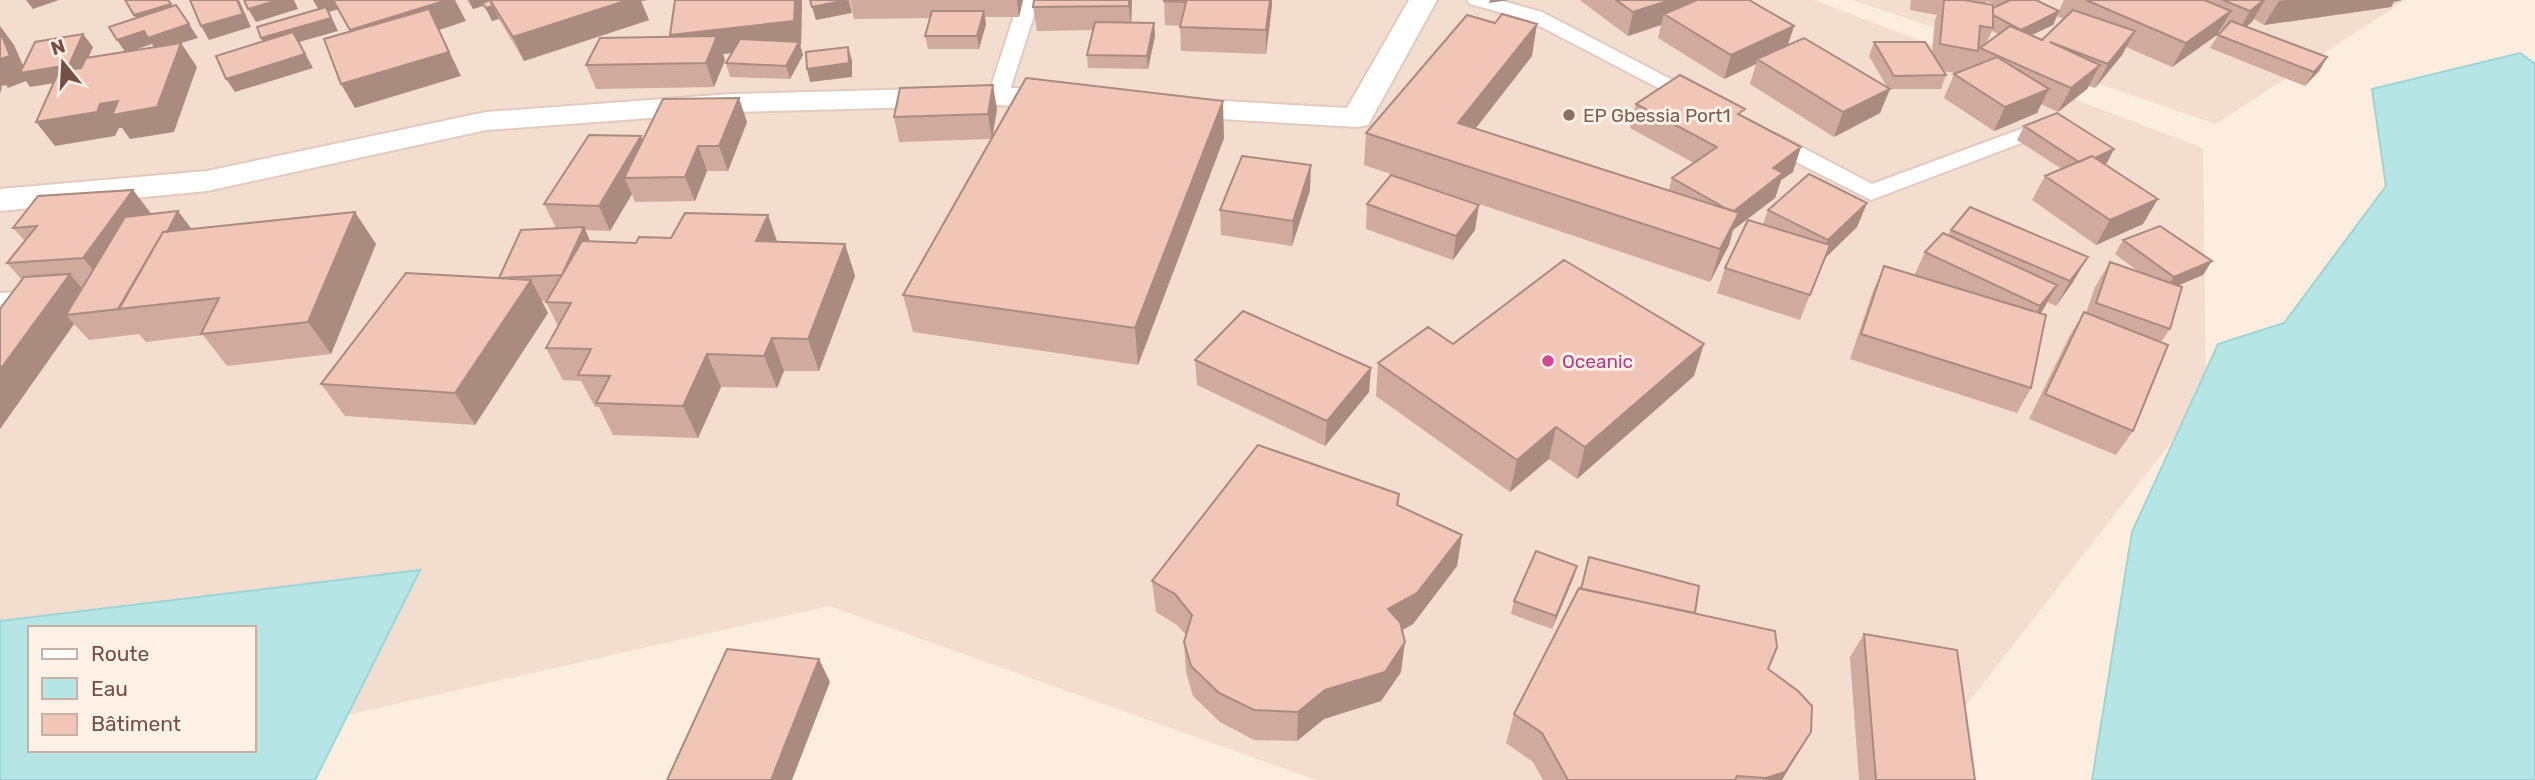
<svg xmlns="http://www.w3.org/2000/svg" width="2535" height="780" viewBox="0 0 2535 780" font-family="Rubik,sans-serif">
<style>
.residential{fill:#f3ddce}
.water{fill:#b5e5e5;stroke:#9bd6d6;stroke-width:2;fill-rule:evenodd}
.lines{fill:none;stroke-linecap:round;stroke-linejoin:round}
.service-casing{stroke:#e2cabf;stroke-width:4}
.minor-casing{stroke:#e2cabf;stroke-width:4}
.service{fill:#fff;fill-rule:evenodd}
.minor{fill:#fff;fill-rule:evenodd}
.wall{fill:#cfaa9d;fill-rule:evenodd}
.shaded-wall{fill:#a98b80}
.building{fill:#f1c6b7;stroke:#a98b80;stroke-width:2}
.education-dot{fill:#8d6e63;stroke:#fff1e5;stroke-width:2.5}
.hotel-dot{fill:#d1479c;stroke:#fff1e5;stroke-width:2.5}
.labels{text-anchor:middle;stroke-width:6;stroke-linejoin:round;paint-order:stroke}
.education-label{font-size:19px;fill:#785e54;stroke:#fff1e5;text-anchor:start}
.hotel-label{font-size:19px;fill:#b23c85;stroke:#fff1e5;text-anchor:start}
</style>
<rect width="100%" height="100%" fill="#fceddf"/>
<path class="residential" d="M0 0H1814L2203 148 2206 397 1908 780H1316L829 606 254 736V628H30V750L0 780Z
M1853 0H2405L2216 124Z"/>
<path class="water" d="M2520 53 2535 64V780H2092L2132 532 2218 344 2284 323 2386 186 2372 89Z
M420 570 315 780H0V621ZM30 628H254V750H30Z"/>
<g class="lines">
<g class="service-casing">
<path id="service" d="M1019 0H1039L1008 96 1005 100H991L988 96Z
M1467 0H1499L1542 12 1705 97 1709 101 1705 105H1691L1528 20 1470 4Z
M2040 122 2048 123 2051 128 2048 133 1871 200 1761 144 1758 139 1761 134H1777L1872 184Z
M26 292 35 294 38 300 9 342 0 345V318L6 309H0V293Z"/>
</g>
<g class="minor-casing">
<path id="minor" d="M1409 0H1437L1368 125 1357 127 1170 116 1159 114 1154 107 1159 100 1170 98 1347 108Z
M998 87 1068 91 1079 93 1083 100 1079 107 1068 109 998 105 731 112 486 130 207 191 0 211V189L207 171 486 112 731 94Z"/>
</g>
<use href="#service" class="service"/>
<use href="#minor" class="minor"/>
</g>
<path class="wall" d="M467 0H648L641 1 649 20 524 61 499 19 492 21 484 6 473 9Z
M675 0H802L801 45H800L803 55 790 79 730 77 726 63 732 53 723 54 725 60 714 87 596 89 586 65 670 37Z
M850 0H1023L1019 17H985L986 24 979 49H928L925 36 930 18 854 19Z
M1034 0H1132L1131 22 1154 23 1155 36 1148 69 1088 68 1087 55 1093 30 1037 31 1033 7Z
M1164 0H1272L1266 54 1181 51 1180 26 1165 25Z
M1581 0H1749L1794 26 1788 45 1887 87 1869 56 1874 42 1932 52 1935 20 1937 15 1910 10 1911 0H2036L2059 11 2064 0H2402L2394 2 2391 7 2264 25 2254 19 2246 27 2327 57 2319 71 2305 86 2210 48 2218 35 2223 30 2221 29 2217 35 2172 67 2126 47 2122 55 2095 88 2089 86 2087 89 2058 112 2041 104 2037 113 1994 131 1944 98 1954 74 1955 73 1944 71 1946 75 1941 89H1890L1880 113 1834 137 1750 84 1756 64 1724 79 1658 38 1661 25 1628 36 1581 1ZM1987 1 1996 6 1993 8 1986 4ZM2057 16 2064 19 2042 40 2031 35 2053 25ZM1992 31 1998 34 1986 43Z
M1532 56 1475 129 1669 190 1672 178 1694 163 1630 128 1636 104 1742 116 1793 172 1781 180 1775 198 1733 230 1729 245 1710 282 1364 165 1366 133Z
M997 109 993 135 1224 138 1138 365 913 332 903 295 991 139 899 142 894 117Z
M747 122 728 171H707L695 201 635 202 632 194 610 231 585 230 590 242 636 243 671 238 768 215 777 242 845 244 855 276 819 371H784L777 388 721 387 698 438 613 435 599 407H595L581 381 563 380 546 348 558 326 546 302 547 301H542L548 313 475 425 345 416 321 384 499 278 556 228 544 204 641 136 643 140Z
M2024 126 2107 163 2104 164 2143 224 2096 245 2032 200 2045 176 2062 169 2017 140Z
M133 190 151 214 192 229 376 244 331 354 227 366 203 335 146 342 139 334 89 340 74 324 0 429V309L22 280 7 263 25 241 13 228Z
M1310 190 1292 246 1221 235 1220 210Z
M1867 203 1857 227 1824 259 1800 320 1717 293 1725 268 1763 224 1768 210Z
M1367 204 1475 230 1453 260 1366 229Z
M1951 230 2073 282 2056 306 2047 302 2040 314 2031 388 2017 413 1850 359 1873 291 1884 266 1914 276 1925 252 1948 235Z
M2123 240 2203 275 2178 285 2170 329 2161 342 2133 431 2116 455 2029 419 2069 337 2084 312 2086 313 2095 287 2110 262 2139 272 2115 254Z
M1453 344 1694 376 1577 479 1549 459 1510 492 1376 396 1378 363Z
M1195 360 1371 368 1369 392 1325 446 1197 385Z
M1399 494 1398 505 1462 535 1457 566 1413 624 1402 630 1401 672 1381 701 1324 719 1297 741 1254 740 1220 722 1193 696 1186 672 1184 642 1186 635 1177 625 1156 612 1152 581Z
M1589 557 1695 613 1768 669 1811 732 1782 780H1543L1533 762 1506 743 1514 714 1580 589Z
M1577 566 1573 579 1552 629 1511 614 1514 601Z
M1864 634 1975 780H1859L1850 657Z"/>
<path class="shaded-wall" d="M26 0H59L33 9Z
M168 0 179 17 143 29 134 15Z
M237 0H239L251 27 209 40 201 26Z
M278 0H294L298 9 256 22 248 9Z
M313 0H370L329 12 338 31 299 42 313 68 235 92 226 79 269 51 261 38 322 15Z
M447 0H455L466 21 439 30 461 76 355 108 341 84 363 54 350 30Z
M469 0H490L491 3 473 9Z
M628 0H648L641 1 649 20 524 61 513 37Z
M795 0H802L801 45H800L803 55 790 79 786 66 797 45 723 54 725 60 714 87 706 63 679 60 670 35Z
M849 0 852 13 816 20 812 7Z
M1017 0H1023L1019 17Z
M1129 0H1132L1131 29 1129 6Z
M1270 0H1272V6L1266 54V30Z
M1490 0H1509L1489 3Z
M1670 0H1710L1664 14 1661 25 1628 36 1633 12Z
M2264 0H2265L2252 22 2236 35 2250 11Z
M2289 0H2402L2394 2 2391 7 2264 25 2279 1Z
M493 6 499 19 492 21 486 8Z
M984 11 986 24 979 49 977 36Z
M2059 11 2053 25 2015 43 2021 30Z
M2231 11 2217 35 2172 67 2186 43Z
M1154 23 1155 36 1148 69 1147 56Z
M189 24 198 38 181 43 197 67 174 132 130 139 122 128H119L115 136 55 146 36 122 100 104 157 51 152 44 126 53 117 40 144 31Z
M1537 24 1532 56 1454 156 1458 123Z
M0 26 14 45 26 72 83 34 93 47 79 79 30 87 26 81 8 88 6 85 1 86 2 88 0 93Z
M1794 26 1786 50 1757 59 1756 64 1724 79 1731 55Z
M2135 31 2122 55 2095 88 2108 64Z
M848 47 852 60V77L810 82 807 69Z
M2327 57 2319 71 2305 86 2314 72Z
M2100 65 2087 89 2058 112 2071 88Z
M993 85 997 109 992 139 988 114Z
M1890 89 1880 113 1834 137 1843 112Z
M2049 89 2037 113 1994 131 2005 107Z
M739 98 747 122 728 171 719 146Z
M1223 101 1224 138 1138 365 1135 328Z
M641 136 651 161 624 178 632 194 610 231 599 206Z
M698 146 707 171 695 201 685 177Z
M1801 147 1793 172 1781 180 1775 198 1733 230 1729 245 1710 282 1732 212 1773 168Z
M2114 149 2107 163 2074 177 2082 164Z
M1311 165 1310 190 1292 246 1293 221Z
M133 190 152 215 104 283 83 258Z
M2158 199 2143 224 2096 245 2110 220Z
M1867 203 1857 227 1818 265 1828 240Z
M1479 205 1475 230 1453 260 1456 236Z
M178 211 197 236 124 309Z
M355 212 376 244 331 354 308 322Z
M768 215 779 247 756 241Z
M584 227 595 252 563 275Z
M845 244 855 276 819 371 808 339Z
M2088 257 2073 282 2056 306 2070 281Z
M2212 261 2203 275 2165 291 2174 277Z
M70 274 91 299 66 315 74 324 0 429V370Z
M531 280 548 313 475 425 455 393Z
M2057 285 2043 310 2026 331 2040 306Z
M772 338 784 371 777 388 764 356Z
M1704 344 1694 376 1577 479 1585 447Z
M707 354 721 387 698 438 683 406Z
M1371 368 1369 392 1325 446 1327 421Z
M1556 427 1549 459 1510 492 1517 460Z
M1462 535 1457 566 1413 624 1385 640 1388 609Z
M1577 566 1573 579 1552 629 1556 616Z
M1405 642 1401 672 1381 701 1324 719 1297 741 1298 712 1325 690Z
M819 659 830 682 792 780H771Z
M1811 732 1782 780H1765L1766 778Z"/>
<path class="building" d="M125 0H168L171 4 134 15Z
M190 0H237L243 14 201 26Z
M244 0H278L248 9Z
M333 0H447L350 30Z
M490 0H628L513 37Z
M490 0 493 6 486 8 482 3Z
M675 0H795L794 21 670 35Z
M810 0H847L812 7Z
M1034 0H1129V6L1033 7Z
M1164 0H1270L1266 30 1180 27 1186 2 1164 1Z
M1616 0H1670L1633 12Z
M1697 0H1749L1794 26 1731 55 1664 14Z
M1944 0H1964L1993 5V28L1980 26 1978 51 1940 44Z
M2010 0H2036L2059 11 2021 30 1993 15V8Z
M2086 0H2204L2231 11 2186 43Z
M2223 0H2264L2250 11Z
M176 5 189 24 148 38 144 31 117 40 109 27Z
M326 7 331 18 261 38 257 27Z
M429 9 449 52 341 84 324 39Z
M2073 10 2135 31 2108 64 2050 42 2100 65 2071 88 1980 48 2010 26 2042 40Z
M932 11H984L977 36H925Z
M1502 14 1537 24 1458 123 1739 213 1720 249 1366 133 1467 15 1495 23Z
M2231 21 2327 57 2314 72 2218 35Z
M1095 22 1154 23 1147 56 1087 55Z
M0 31 10 56 0 59Z
M293 32 305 54 226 79 216 56Z
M83 34 69 65 20 73 35 42Z
M717 36 706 63 586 65 600 38Z
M1804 38 1890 89 1843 112 1757 59Z
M740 39 799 42 786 66 726 63Z
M1874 42H1925L1946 75 1894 76Z
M181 43 157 107 112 115 118 101 100 104 97 112 36 122 59 71 81 68 86 58Z
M848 47 849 63 807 69 806 52Z
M1997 57 2049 89 2005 107 1954 74Z
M1680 75 1745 109 1738 114 1801 147 1773 168 1783 173 1734 211 1725 208 1672 178 1717 147 1636 104Z
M1026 78 1223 101 1135 328 903 295Z
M993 85 988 114 894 117 900 88Z
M739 98 719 146H698L685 177 624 178 663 99Z
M2057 113 2114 149 2095 158 2092 156 2079 162 2024 126Z
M589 135 641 136 599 206 544 204Z
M1242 156 1311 165 1293 221 1220 210Z
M2092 156 2158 199 2110 220 2045 176Z
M1809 174 1867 203 1828 240 1768 210Z
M1391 175 1479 205 1456 236 1367 204Z
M133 190 83 258 7 263 37 226 13 228 38 196Z
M1970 207 2088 257 2070 281 1951 230Z
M178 211 167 232H163L119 309 66 315 125 217Z
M355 212 308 322 201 334 219 298 118 309 163 232Z
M685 213 768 215 756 241 845 244 808 339 772 338 764 356 707 354 683 406 596 403 610 376 578 375 591 349 546 348 571 303 546 302 582 241 636 243 639 237 671 238Z
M1748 220 1830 245 1810 295 1725 268Z
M2160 226 2212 261 2174 277 2123 240Z
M584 227 562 275 499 278 521 230Z
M1943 233 2057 285 2040 306 1925 252Z
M1564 260 1704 344 1585 447 1556 427 1517 460 1378 363 1428 327 1453 344Z
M2110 262 2182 287 2170 329 2096 303Z
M1884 266 2046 315 2031 388 1861 334Z
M406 273 531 280 455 393 321 384Z
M70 274 0 370V309L24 277Z
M1243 311 1371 368 1327 421 1195 360Z
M2084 312 2168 345 2133 431 2045 394Z
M1258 445 1399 494 1397 505 1462 535 1417 593 1388 609 1400 622 1405 642 1385 672 1325 690 1298 712 1254 710 1219 693 1191 666 1184 642 1192 615 1175 594 1152 581Z
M1536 551 1577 566 1556 616 1514 601Z
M1589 557 1699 586 1695 613 1581 589Z
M1579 588 1775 631 1777 647 1768 669 1798 691 1812 706 1811 732 1785 772 1766 778 1737 776 1735 780H1568L1542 733 1514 714Z
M1864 634 1957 650 1975 780H1876Z
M727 649 819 659 771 780H667Z"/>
<circle class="education-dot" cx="1569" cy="115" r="7"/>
<circle class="hotel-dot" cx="1548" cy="361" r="7"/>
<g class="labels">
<g class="education-label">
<text x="1583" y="122">EP Gbessia Port1</text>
</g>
<g class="hotel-label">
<text x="1562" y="368">Oceanic</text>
</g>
</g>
<rect x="28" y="626" width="228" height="126" fill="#fff1e5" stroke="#c7b1a6" stroke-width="2"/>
<rect x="42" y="649" width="35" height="10" fill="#ffffff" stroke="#c7b1a6" stroke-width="2"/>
<text x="91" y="661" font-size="21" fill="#725047">Route</text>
<rect x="42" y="678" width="35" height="21" fill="#b5e5e5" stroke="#c7b1a6" stroke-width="2"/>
<text x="91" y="696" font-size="21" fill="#725047">Eau</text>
<rect x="42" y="714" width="35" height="21" fill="#f1c6b7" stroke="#c7b1a6" stroke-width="2"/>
<text x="91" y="731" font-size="21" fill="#725047">Bâtiment</text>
<g transform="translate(63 63) rotate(342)" stroke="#fff1e5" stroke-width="5" paint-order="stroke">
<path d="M0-5L12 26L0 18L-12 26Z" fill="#725047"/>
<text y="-10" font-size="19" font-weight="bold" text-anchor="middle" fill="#725047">N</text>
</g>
</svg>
